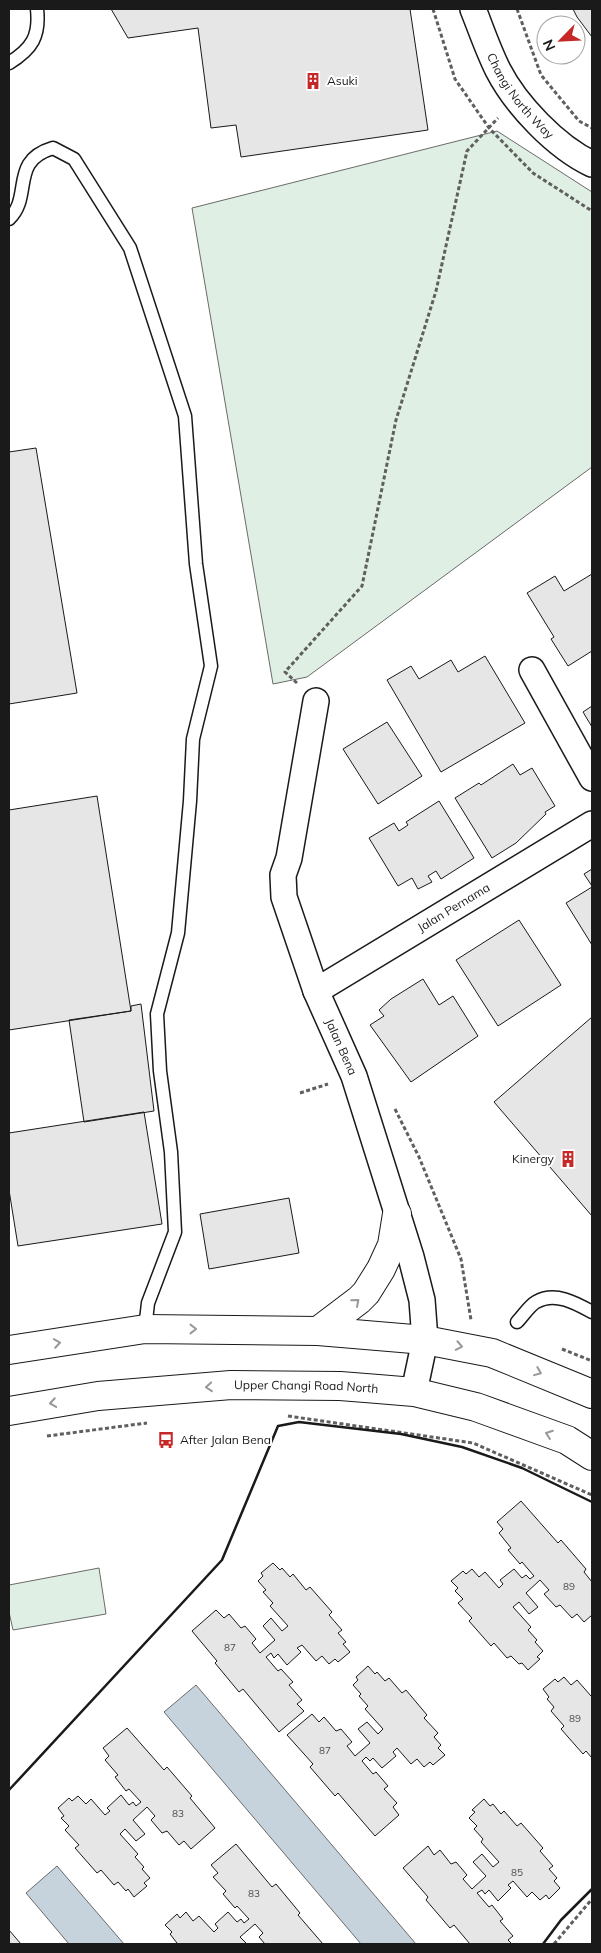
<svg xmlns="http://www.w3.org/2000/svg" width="601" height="1953" viewBox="0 0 601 1953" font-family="Mulish,sans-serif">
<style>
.green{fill:#e0efe3;stroke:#6a6a6a}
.water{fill:#c6d2dc;stroke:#6a6a6a}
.building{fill:#e6e6e6;stroke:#1a1a1a}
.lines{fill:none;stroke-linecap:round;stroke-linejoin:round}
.service-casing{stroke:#1a1a1a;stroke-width:15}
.minor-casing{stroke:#1a1a1a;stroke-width:28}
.tertiary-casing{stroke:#1a1a1a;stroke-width:30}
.path{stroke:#5f5f5f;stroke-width:3;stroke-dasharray:4 2.5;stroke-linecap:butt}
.service{stroke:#fff;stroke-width:12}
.minor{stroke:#fff;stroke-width:25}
.tertiary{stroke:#fff;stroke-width:28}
.wall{stroke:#1a1a1a;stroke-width:2.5}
.oneway{stroke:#989898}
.labels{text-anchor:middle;stroke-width:4;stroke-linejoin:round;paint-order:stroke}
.number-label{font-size:10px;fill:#4d4d4d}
.poi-label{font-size:12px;fill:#1a1a1a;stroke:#fff;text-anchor:start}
.street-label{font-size:12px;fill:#1a1a1a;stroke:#fff}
</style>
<rect width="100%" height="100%" fill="#fff"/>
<path class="green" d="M497 131 592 192V467L307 677 273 684 192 208Z
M99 1568 106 1614 13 1630 9 1612V1585Z"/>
<path class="water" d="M196 1685 416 1944H361L164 1712Z
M57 1866 124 1944H69L26 1893Z"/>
<path class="building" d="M111 9H410L428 130 241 157 236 125 211 128 198 28 128 38Z
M573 9H592V37L577 17Z
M36 448 77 693 9 704V452Z
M592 574V651L568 666 551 639 554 637 527 593 555 576 564 591Z
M485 656 525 723 441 772 387 680 411 666 419 679 451 660 458 672Z
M592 706V727L583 712Z
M387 722 422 776 378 804 343 749Z
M513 764 520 775 532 768 555 806 545 812 546 814 516 843 492 858 455 798 479 783 481 785Z
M97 796 131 1011 9 1030V810Z
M439 801 474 858 441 879 436 871 428 876 432 882 418 889 412 878 398 886 369 838 394 823 399 831 408 825 406 822Z
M592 869V886L584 874Z
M592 887V945L566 903Z
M519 920 561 985 498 1026 456 960Z
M423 979 439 1005 453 996 478 1036 411 1082 370 1025 384 1016 379 1010 391 999Z
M141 1004 154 1111 84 1122 69 1020 131 1011V1006Z
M592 1017V1216L494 1102Z
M144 1112 162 1224 18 1246 9 1190V1133Z
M289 1198 299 1253 209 1269 200 1214Z
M521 1501 558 1543 561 1540 586 1569 584 1572 592 1582V1615L584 1622 577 1614 572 1618 560 1605 556 1607 544 1594 549 1590 540 1580 526 1593 538 1607 529 1614 519 1602 513 1607 531 1627 528 1630 537 1640 535 1642 543 1651 537 1657 540 1659 528 1670 522 1663 519 1664 511 1656 507 1658 494 1643 491 1646 469 1621 472 1618 458 1603 463 1599 455 1591 458 1588 451 1581 463 1571 466 1574 472 1569 479 1577 485 1572 499 1588 503 1584 500 1580 514 1569 522 1578 526 1575 530 1579 534 1576 522 1562 520 1564 508 1550 511 1548 499 1533 503 1529 497 1522Z
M273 1563 280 1570 282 1568 290 1577 293 1574 306 1590 310 1587 332 1612 329 1615 342 1630 338 1633 346 1642 343 1644 350 1652 338 1662 335 1659 329 1664 322 1656 316 1661 302 1645 297 1648 301 1652 287 1665 278 1654 274 1658 271 1653 266 1657 278 1671 281 1669 293 1682 289 1685 302 1700 297 1704 304 1711 279 1732 243 1689 239 1692 215 1663 217 1661 192 1631 216 1610 224 1618 229 1614 241 1628 245 1626 256 1639 252 1643 260 1653 275 1640 263 1626 271 1618 282 1631 288 1626 270 1606 273 1603 263 1592 266 1590 258 1581 263 1576 261 1573Z
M368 1666 375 1674 377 1672 385 1681 389 1678 402 1693 406 1690 427 1715 424 1718 438 1733 434 1737 441 1745 438 1748 445 1755 433 1765 430 1762 424 1767 417 1759 411 1764 397 1748 393 1752 396 1756 382 1768 373 1758 370 1761 366 1757 362 1761 373 1774 376 1772 388 1786 384 1789 397 1803 393 1807 399 1815 375 1836 338 1793 335 1796 310 1767 313 1764 287 1735 312 1714 319 1722 324 1717 336 1731 341 1729 352 1742 347 1746 355 1756 370 1743 358 1729 367 1722 378 1734 383 1729 365 1709 368 1706 359 1696 361 1694 353 1685 358 1680 356 1677Z
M564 1677 571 1685 577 1680 591 1696 592 1695V1758L586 1751 583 1754 561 1729 564 1726 551 1711 554 1707 547 1699 549 1697 543 1689 555 1679 558 1682Z
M127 1728 164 1770 167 1767 192 1796 190 1798 215 1828 191 1849 184 1841 179 1845 167 1831 162 1833 151 1820 155 1816 147 1807 133 1820 145 1834 136 1841 125 1829 120 1834 138 1854 135 1857 144 1867 142 1869 150 1878 144 1883 147 1886 134 1897 128 1889 126 1891 118 1882 114 1885 101 1870 97 1873 75 1848 79 1845 65 1830 69 1826 61 1818 64 1816 58 1808 69 1798 72 1801 78 1796 86 1804 91 1799 105 1815 110 1811 107 1808 121 1795 129 1805 133 1802 136 1806 141 1802 129 1789 126 1791 115 1777 118 1775 105 1760 109 1756 103 1748Z
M484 1799 490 1806 493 1804 501 1814 504 1811 517 1826 521 1823 543 1848 540 1851 553 1866 549 1869 557 1878 554 1881 560 1888 549 1899 546 1895 540 1900 532 1892 527 1897 513 1881 508 1885 511 1888 498 1901 489 1890 485 1894 482 1890 477 1893 489 1907 492 1905 503 1919 500 1921 513 1936 508 1940 512 1944H470L454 1925 450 1928 426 1900 428 1897 403 1868 428 1846 434 1855 440 1850 451 1864 456 1862 467 1875 463 1879 472 1889 486 1876 473 1862 482 1854 493 1867 499 1862 481 1842 483 1839 474 1829 477 1826 469 1818 475 1812 472 1810Z
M236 1844 272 1887 276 1884 300 1913 298 1915 323 1944H265L259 1937 263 1933 255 1924 240 1937 247 1944H176L177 1943 170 1934 172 1932 165 1925 177 1914 180 1918 186 1912 193 1921 199 1916 214 1932 218 1928 215 1924 228 1912 237 1922 241 1919 244 1923 249 1919 237 1906 235 1908 223 1894 226 1891 213 1877 218 1873 211 1865Z
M9 1930 21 1944H9Z"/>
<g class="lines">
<g class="service-casing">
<path id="service" d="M9 63C32 49 40 36 37 9
M9 219C33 196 9 161 53 148L74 159 130 248 185 416 196 564 211 666 193 739 190 801 178 933 157 1014 160 1071 171 1152 175 1232 148 1303 145 1329
M517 1322C523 1316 529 1306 536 1302 555 1291 576 1303 592 1312"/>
</g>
<g class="minor-casing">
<g id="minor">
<path id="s1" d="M473 9C481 29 488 50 498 70 516 105 556 147 592 164"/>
<path d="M532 670 592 778"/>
<path id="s2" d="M316 701 289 858 283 875 284 897 316 991 354 1076 411 1257 422 1300 425 1340 414 1392"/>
<path id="s3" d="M316 991 592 824"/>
</g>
</g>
<g class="tertiary-casing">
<g id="tertiary">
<path d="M318 1331 359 1300 366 1293 381 1269 392 1245 397 1214"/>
<path d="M9 1350 145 1329 318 1331 425 1340 492 1353 592 1394"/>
<path id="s4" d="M9 1411 98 1396 231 1385 340 1386 378 1389 414 1392 476 1407 567 1440 592 1456"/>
</g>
</g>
<path class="path" d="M433 9 455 79 489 128 533 173 592 211
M517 9 541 75 579 121 592 128
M297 683 285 672 362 586 396 420 436 291 467 151 498 118
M300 1093 328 1084
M395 1109 419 1157 461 1259 471 1320
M562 1349 592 1361
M288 1416 473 1443 592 1495
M47 1436 147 1423
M554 1944 592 1899"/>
<use href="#service" class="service"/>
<use href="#minor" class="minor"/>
<use href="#tertiary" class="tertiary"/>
<path class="wall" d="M9 1790 222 1560 278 1426 299 1422 401 1434 462 1447 522 1468 592 1502
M543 1944 561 1920 592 1889"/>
</g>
<defs><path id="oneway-chevron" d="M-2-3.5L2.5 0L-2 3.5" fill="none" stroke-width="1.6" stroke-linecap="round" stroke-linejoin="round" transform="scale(1.25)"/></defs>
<g class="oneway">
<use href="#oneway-chevron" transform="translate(356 1302) rotate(-41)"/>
<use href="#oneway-chevron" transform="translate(193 1329)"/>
<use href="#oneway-chevron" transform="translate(57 1343) rotate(-9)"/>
<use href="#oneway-chevron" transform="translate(459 1346) rotate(11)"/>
<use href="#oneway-chevron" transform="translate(538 1372) rotate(22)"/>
<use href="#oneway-chevron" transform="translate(209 1387) rotate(175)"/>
<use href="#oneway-chevron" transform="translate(53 1403) rotate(171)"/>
<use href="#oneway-chevron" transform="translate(549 1434) rotate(-160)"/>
</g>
<defs>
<g id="building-bare" transform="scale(1.35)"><path d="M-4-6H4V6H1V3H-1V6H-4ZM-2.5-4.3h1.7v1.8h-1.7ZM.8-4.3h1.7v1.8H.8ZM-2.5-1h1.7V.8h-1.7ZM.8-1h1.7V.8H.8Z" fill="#c62828" stroke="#fff" stroke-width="2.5" paint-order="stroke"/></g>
<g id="bus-bare" transform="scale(1.35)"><path d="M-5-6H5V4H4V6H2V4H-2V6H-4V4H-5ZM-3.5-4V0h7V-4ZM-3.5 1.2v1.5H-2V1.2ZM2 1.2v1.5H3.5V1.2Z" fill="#c62828" stroke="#fff" stroke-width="2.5" paint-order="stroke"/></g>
</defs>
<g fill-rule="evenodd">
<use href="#building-bare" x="313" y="81"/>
<use href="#building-bare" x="568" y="1159"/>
<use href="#bus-bare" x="166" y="1440"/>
</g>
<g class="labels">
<g class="number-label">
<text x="569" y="1590">89</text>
<text x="230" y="1651">87</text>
<text x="575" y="1722">89</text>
<text x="325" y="1754">87</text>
<text x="178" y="1817">83</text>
<text x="517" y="1876">85</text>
<text x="254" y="1897">83</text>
</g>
<g class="poi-label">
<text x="327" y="85">Asuki</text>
<text x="554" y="1163" text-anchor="end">Kinergy</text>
<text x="180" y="1444">After Jalan Bena</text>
</g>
<g class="street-label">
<text dy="4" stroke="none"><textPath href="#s1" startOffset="100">Changi North Way</textPath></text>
<text dy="4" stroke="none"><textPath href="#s3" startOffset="161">Jalan Pernama</textPath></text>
<text dy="4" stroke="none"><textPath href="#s2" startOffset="360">Jalan Bena</textPath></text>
<text dy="4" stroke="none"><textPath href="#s4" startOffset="299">Upper Changi Road North</textPath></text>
</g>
</g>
<rect width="601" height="1953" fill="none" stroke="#1a1a1a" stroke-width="20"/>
<g transform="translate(561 40) rotate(246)"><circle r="24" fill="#ffffff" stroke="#a3a3a3"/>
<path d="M0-4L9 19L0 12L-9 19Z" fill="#c62828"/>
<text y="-8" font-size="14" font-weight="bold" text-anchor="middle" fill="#1a1a1a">N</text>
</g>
</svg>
